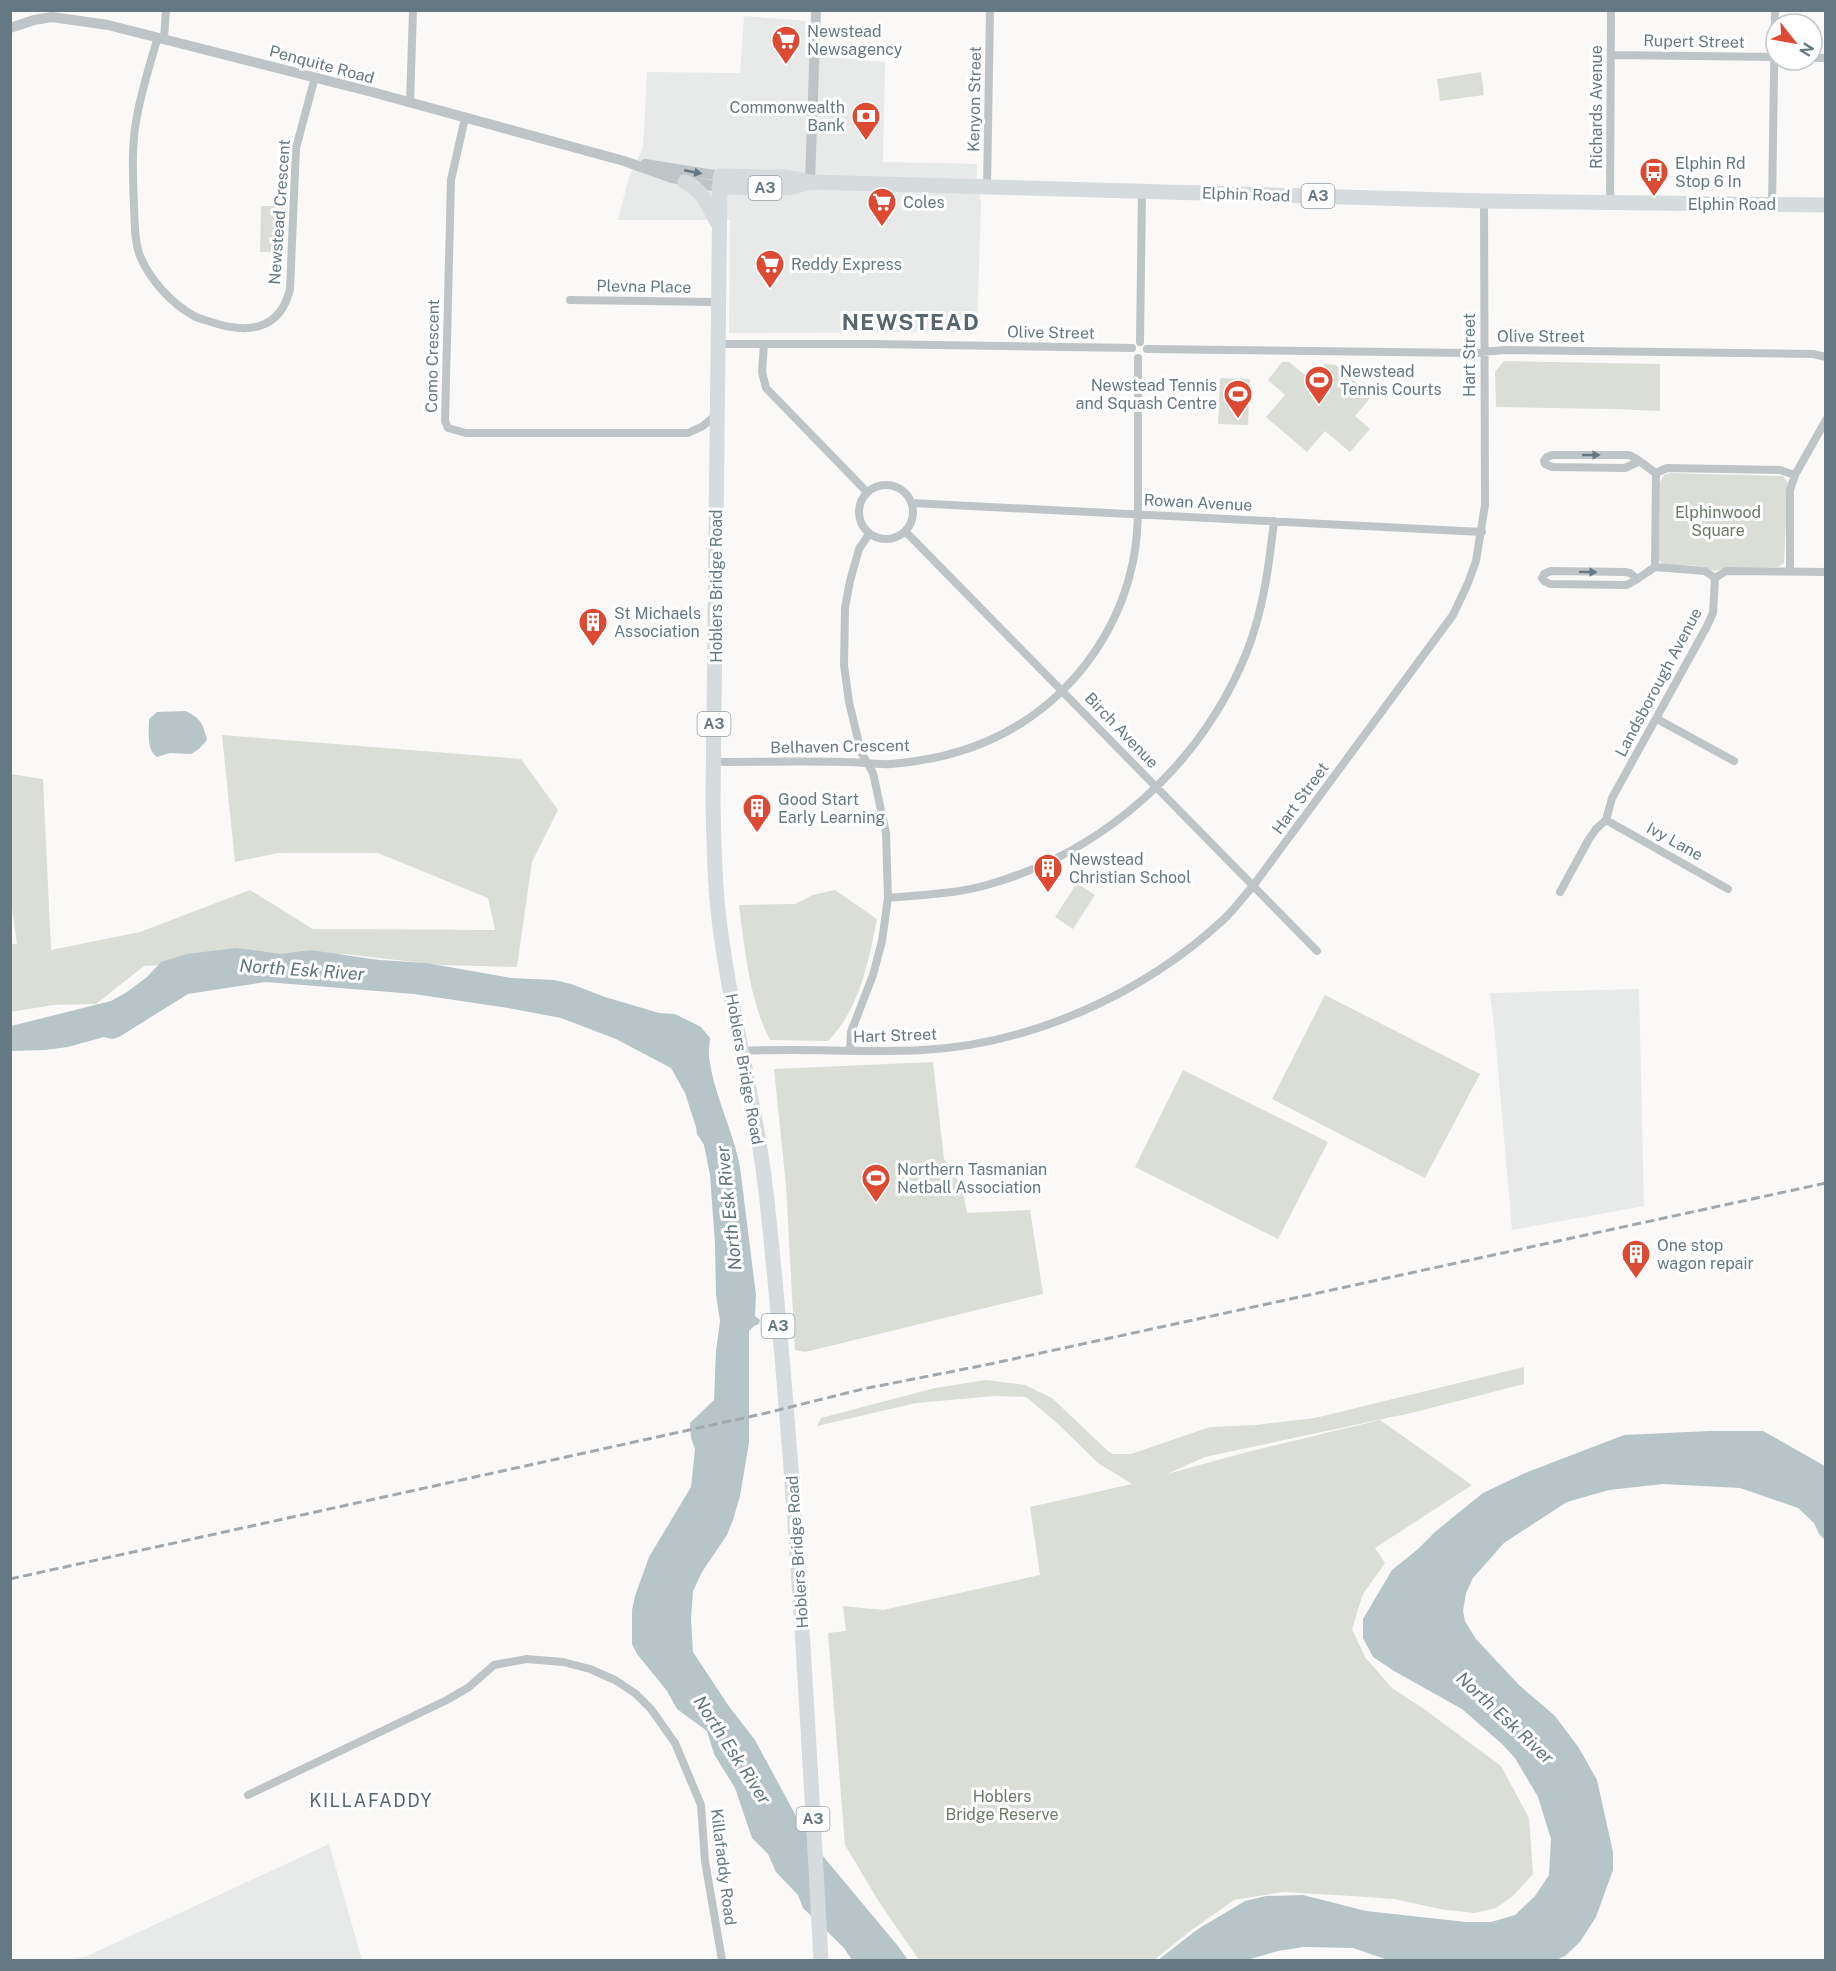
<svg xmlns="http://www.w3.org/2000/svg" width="1836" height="1971" viewBox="0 0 1836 1971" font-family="'Public Sans',sans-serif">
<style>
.built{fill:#e8e9e9}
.green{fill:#daded7}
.water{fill:#b8c5c8}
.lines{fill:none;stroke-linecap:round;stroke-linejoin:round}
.minor{stroke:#bfc4c7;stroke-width:8}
.tertiary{stroke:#bfc4c7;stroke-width:10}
.trunk{stroke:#d6dbde;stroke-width:15}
.rail{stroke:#a1a9ae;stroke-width:3;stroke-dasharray:9 4.5;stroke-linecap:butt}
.oneway{fill:#667881}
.labels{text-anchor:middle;stroke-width:6;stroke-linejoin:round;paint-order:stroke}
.shield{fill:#fff;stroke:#94a0a7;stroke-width:1.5}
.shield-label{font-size:15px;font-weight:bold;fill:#667881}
.poi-label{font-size:16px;fill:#667881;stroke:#fff;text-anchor:start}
.street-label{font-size:16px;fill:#667881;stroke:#fff}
.park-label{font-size:16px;fill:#6a7a65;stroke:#fff}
.water-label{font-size:18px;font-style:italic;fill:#60767b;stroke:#fff}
.neighbourhood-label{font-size:18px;letter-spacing:1.5px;fill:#58666d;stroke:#fff}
.district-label{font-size:22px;font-weight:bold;letter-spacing:1.5px;fill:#58666d;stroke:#fff}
</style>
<rect width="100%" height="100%" fill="#faf9f8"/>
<path class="built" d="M744 16 806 21 805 55 885 62 883 162 977 164V179L981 203 977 332 729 333 730 220H618L629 177 643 148 647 72 740 73Z
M1639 989 1644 1206 1512 1230 1495 1034 1490 993Z
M329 1844 362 1960H64L85 1957Z"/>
<path class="green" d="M1481 72 1484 95 1440 101 1437 79Z
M261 206H280L279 252H260Z
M1504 361 1660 364V411L1613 409 1496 407 1495 372Z
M1282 362H1289L1311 380 1325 364 1336 365 1372 396 1355 416 1370 429 1350 452 1325 431 1307 452 1266 417 1285 395 1268 380Z
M1220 378 1250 379 1248 425 1218 424Z
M1670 473 1783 476 1788 483 1784 563 1778 567H1731L1714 571 1703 566 1663 565 1659 560 1660 482 1664 475Z
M222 735 521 759 558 810 532 862 517 967 440 965 344 954 144 966 96 1004 53 1005 11 1012V944H17L10 894V774L43 779 51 950 140 932 250 890 313 929 495 930 488 898 378 853H278L235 862Z
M1077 883 1095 895 1073 929 1055 917Z
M835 890 877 919C869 961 859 1010 828 1041L770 1040C749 999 745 950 739 905L795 904 813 895Z
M1325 995 1480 1074 1425 1178 1272 1099Z
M933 1062 944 1159 958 1180 964 1196 967 1213 1030 1210 1043 1294 805 1352 795 1350 786 1186 774 1069Z
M1183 1070 1328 1142 1278 1239 1135 1167Z
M1524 1367V1384L1411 1413 1205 1457 1167 1474 1251 1451 1380 1420 1472 1485 1375 1548 1385 1563 1363 1594 1352 1629 1365 1657 1392 1688 1424 1709 1501 1766 1529 1818 1533 1874 1513 1896 1496 1908 1474 1913 1440 1909 1394 1899 1352 1896 1283 1892 1234 1900 1189 1932 1154 1960H919L879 1902 845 1845 828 1633 846 1631 843 1606 883 1610 1040 1575 1030 1507 1132 1484 1098 1463 1057 1423 1026 1397 994 1396 916 1403 817 1426 821 1418 935 1388 986 1380 1025 1385 1052 1398 1109 1452 1114 1454H1131L1210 1427 1256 1425 1315 1418Z"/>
<path class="water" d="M185 711C201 718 203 724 207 740L199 749 191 754 170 753 157 757C146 750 149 730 149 719L157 712Z
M236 948 282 954 310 950 379 960 426 963 511 978 554 980 571 984 605 997 659 1013 675 1014 701 1027 710 1038C710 1044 708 1051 709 1057 714 1095 733 1130 740 1167L756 1295 755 1316 760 1320 759 1324 754 1326 749 1331V1443L740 1496 733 1520 727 1535 702 1572 693 1591 691 1619 693 1652 728 1705 755 1740 796 1816 817 1849 898 1946 908 1960H852L844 1948 803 1908 798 1895 776 1872 768 1854 752 1838 735 1788 714 1754 707 1731 677 1709 667 1691 637 1654 632 1644V1610L635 1596 649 1557 691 1487 695 1449 691 1438 690 1423 714 1400 716 1351 720 1321 716 1295 715 1244 710 1175 704 1145 697 1134 696 1127 685 1093 671 1068 616 1039 561 1018 508 1008 414 994 266 982 188 994 119 1037 112 1039 104 1037 68 1047 45 1050 11 1051V1026L111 1001 127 992 147 977 161 962 187 954Z
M1709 1431H1763L1825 1466V1540L1819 1534 1814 1523 1798 1508 1740 1488 1663 1484 1609 1490 1567 1502 1536 1522 1504 1543 1473 1578 1466 1593 1463 1611 1465 1621 1476 1639 1519 1685 1555 1716 1579 1748 1597 1780 1613 1852V1870L1596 1917 1580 1942 1565 1956 1556 1960H1388L1353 1948 1304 1947 1278 1951 1247 1960H1158L1198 1929 1245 1901 1266 1896 1303 1895 1366 1911 1466 1922H1491L1515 1915 1535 1896 1549 1875 1551 1839 1538 1797 1515 1758 1502 1744 1462 1709 1394 1671 1373 1657 1363 1638V1619L1392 1570 1418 1549 1436 1531 1483 1493 1525 1473 1624 1435Z"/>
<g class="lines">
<path class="minor" d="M158 37C150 63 142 89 137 116 131 145 133 178 134 207 135 223 134 241 140 256 150 280 172 304 194 316 199 319 206 320 211 322 247 334 280 331 290 289L296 148 315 77
M164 38 166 10
M1611 55 1776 57
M1812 58H1826
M410 103 413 10
M465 118 451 180 445 421 448 428 466 433H688L703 426 717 414
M987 188 990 10
M1610 203 1611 10
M1772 205 1775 10
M570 300 718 302
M1140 342 1142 191
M717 344H871L1132 348
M764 344 762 372 766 388 867 492
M1147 349 1469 353 1505 350 1813 354 1826 357
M1638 462 1625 468 1552 467 1545 464 1544 461 1547 457 1552 455H1629C1638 458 1647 468 1656 473
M859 512a27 27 0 1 1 54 0a27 27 0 1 1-54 0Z
M912 503 1482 532
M905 531 1317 951
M1790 571V490L1795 475 1826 420
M1636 578 1630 573 1625 572 1551 571 1544 574 1542 578 1544 581 1550 584 1626 585C1632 584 1647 572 1655 567
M1715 578 1705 571 1655 567 1656 473 1667 468 1780 470 1795 475
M1657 719 1734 761
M714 762C757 762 801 761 845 762 860 762 876 765 891 764 956 759 1015 737 1062 691 1096 658 1122 613 1132 566 1139 536 1138 506 1138 476 1138 436 1138 397 1138 358
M1606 820 1728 889
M1560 892 1589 839 1596 829 1606 820 1612 798 1706 628 1713 613 1715 578 1726 571 1826 572
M888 898C921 895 955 894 987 885 1104 852 1200 766 1246 654 1263 612 1269 566 1274 521
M742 1051C802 1048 863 1053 923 1050 1032 1044 1143 994 1223 920 1234 910 1243 897 1253 886L1453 615 1468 583 1476 561 1485 505 1484 201
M850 1051 851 1032 873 975 882 941 888 898 886 833 873 773 861 752 849 702 844 665 845 608 850 581 859 549 869 534
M248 1795 447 1700 469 1687 494 1665 527 1659 563 1662 590 1669 615 1680 636 1694 651 1709 675 1743 701 1805 705 1861 722 1960"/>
<path class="tertiary" d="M10 28 34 20 52 17 108 25 372 92 624 161 672 178 719 187
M645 164 720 176
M810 182 816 10"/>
<path class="trunk" d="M685 182C702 189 709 207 717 222
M719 187 788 188 807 183
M821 1960C807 1707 794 1454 767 1201 757 1106 730 1014 719 919 714 880 714 841 713 802L720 176 787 177 810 182 1484 201 1826 205"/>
<path class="rail" d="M10 1579 762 1414 863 1389 990 1364 1826 1183"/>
</g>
<defs><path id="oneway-solid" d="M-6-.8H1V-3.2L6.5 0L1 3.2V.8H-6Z" transform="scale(1.5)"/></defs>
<g class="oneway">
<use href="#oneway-solid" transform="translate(693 172) rotate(11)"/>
<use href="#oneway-solid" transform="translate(1591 455)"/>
<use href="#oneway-solid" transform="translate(1588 572) rotate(1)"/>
</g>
<defs>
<g id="supermarket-pin" transform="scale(1.5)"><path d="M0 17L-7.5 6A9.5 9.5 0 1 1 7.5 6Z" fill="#dd4a34" stroke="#fff"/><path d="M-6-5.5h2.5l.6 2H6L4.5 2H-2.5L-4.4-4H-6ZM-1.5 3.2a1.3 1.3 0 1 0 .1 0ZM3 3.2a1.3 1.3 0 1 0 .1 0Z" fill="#fff"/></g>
<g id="bank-pin" transform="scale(1.5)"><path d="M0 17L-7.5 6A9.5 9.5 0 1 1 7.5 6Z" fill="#dd4a34" stroke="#fff"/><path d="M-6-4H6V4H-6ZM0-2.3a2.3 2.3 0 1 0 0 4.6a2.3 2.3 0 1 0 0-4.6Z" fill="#fff"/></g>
<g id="bus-pin" transform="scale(1.5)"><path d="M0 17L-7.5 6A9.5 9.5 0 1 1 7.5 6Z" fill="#dd4a34" stroke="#fff"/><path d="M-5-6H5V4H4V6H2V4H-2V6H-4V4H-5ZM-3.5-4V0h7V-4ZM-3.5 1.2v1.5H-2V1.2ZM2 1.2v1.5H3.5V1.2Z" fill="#fff"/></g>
<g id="stadium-pin" transform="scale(1.5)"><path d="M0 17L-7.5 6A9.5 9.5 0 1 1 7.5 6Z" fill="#dd4a34" stroke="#fff"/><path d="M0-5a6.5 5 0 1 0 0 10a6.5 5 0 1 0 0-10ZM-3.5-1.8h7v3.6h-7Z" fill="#fff"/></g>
<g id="building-pin" transform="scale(1.5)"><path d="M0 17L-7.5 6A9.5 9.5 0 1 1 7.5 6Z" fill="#dd4a34" stroke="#fff"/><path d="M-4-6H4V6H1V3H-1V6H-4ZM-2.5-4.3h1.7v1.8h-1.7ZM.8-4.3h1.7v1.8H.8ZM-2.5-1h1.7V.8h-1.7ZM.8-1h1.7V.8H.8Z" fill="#fff"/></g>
</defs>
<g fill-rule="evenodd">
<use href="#supermarket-pin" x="786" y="40"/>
<use href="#bank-pin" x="866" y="116"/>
<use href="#bus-pin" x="1654" y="172"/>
<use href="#supermarket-pin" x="882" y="202"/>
<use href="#supermarket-pin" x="770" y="264"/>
<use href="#stadium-pin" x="1319" y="380"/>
<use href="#stadium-pin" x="1238" y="394"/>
<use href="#building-pin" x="593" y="622"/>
<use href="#building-pin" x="757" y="808"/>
<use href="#building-pin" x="1048" y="868"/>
<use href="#stadium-pin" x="876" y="1178"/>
<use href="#building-pin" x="1636" y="1254"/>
</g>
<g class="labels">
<g class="shield">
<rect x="748.5" y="176" width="33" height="24" rx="4.5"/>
<rect x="1301.5" y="184" width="33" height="24" rx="4.5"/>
<rect x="697.5" y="712" width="33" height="24" rx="4.5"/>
<rect x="761.5" y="1314" width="33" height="24" rx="4.5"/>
<rect x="796.5" y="1807" width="33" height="24" rx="4.5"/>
</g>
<g class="shield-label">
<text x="765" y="193">A3</text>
<text x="1318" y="201">A3</text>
<text x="714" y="729">A3</text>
<text x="778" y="1331">A3</text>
<text x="813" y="1824">A3</text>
</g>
<g class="poi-label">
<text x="807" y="37">Newstead<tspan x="807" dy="18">Newsagency</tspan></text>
<text x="845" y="113" text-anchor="end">Commonwealth<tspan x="845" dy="18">Bank</tspan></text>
<text x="1675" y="169">Elphin Rd<tspan x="1675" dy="18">Stop 6 In</tspan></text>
<text x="903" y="208">Coles</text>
<text x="791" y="270">Reddy Express</text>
<text x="1340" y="377">Newstead<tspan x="1340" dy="18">Tennis Courts</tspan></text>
<text x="1217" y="391" text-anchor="end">Newstead Tennis<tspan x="1217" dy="18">and Squash Centre</tspan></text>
<text x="614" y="619">St Michaels<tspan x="614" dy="18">Association</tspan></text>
<text x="778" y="805">Good Start<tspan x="778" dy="18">Early Learning</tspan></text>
<text x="1069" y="865">Newstead<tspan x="1069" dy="18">Christian School</tspan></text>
<text x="897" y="1175">Northern Tasmanian<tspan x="897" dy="18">Netball Association</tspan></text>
<text x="1657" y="1251">One stop<tspan x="1657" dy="18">wagon repair</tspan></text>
</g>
<g class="street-label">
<text transform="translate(1694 41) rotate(1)" y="6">Rupert Street</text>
<text transform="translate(322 64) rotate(15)" y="6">Penquite Road</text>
<text transform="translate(974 99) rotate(-89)" y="6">Kenyon Street</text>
<text transform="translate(1596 107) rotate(-90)" y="6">Richards Avenue</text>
<text transform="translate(1246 194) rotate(2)" y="6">Elphin Road</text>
<text x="1732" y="210">Elphin Road</text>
<text transform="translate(279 212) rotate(-86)" y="6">Newstead Crescent</text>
<text transform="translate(644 286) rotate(1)" y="6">Plevna Place</text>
<text transform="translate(1051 332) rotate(1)" y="6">Olive Street</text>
<text x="1541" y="342">Olive Street</text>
<text transform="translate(1469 355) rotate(-90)" y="6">Hart Street</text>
<text transform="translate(432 356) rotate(-89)" y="6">Como Crescent</text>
<text transform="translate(1198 502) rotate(3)" y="6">Rowan Avenue</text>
<text transform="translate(716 586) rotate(-90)" y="6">Hoblers Bridge Road</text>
<text transform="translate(1658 682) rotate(-62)" y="6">Landsborough Avenue</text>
<text transform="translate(1122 730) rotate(46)" y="6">Birch Avenue</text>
<text transform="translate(840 746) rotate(-1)" y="6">Belhaven Crescent</text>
<text transform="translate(1300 798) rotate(-54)" y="6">Hart Street</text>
<text transform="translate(1675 841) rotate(29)" y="6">Ivy Lane</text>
<text transform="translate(895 1035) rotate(-2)" y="6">Hart Street</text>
<text transform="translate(745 1069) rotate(80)" y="6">Hoblers Bridge Road</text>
<text transform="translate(797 1552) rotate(-94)" y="6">Hoblers Bridge Road</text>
<text transform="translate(724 1867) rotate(83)" y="6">Killafaddy Road</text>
</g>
<g class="park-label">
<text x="1718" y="518">Elphinwood<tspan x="1718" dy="18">Square</tspan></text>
<text x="1002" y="1802">Hoblers<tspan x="1002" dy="18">Bridge Reserve</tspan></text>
</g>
<g class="water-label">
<text transform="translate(302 970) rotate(4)" y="6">North Esk River</text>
<text transform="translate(729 1208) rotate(-96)" y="6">North Esk River</text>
<text transform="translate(1505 1718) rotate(43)" y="6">North Esk River</text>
<text transform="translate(732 1750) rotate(57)" y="6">North Esk River</text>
</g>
<g class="neighbourhood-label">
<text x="371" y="1807">KILLAFADDY</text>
</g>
<g class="district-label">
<text x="911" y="330">NEWSTEAD</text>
</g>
</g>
<rect width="1836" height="1971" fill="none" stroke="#667881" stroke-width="24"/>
<g transform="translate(1794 42) rotate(121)"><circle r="28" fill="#ffffff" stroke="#c2c9cd" stroke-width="1.5"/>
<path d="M0-4.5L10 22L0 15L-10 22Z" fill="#dd4a34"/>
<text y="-9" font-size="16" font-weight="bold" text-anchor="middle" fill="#667881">N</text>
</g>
</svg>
